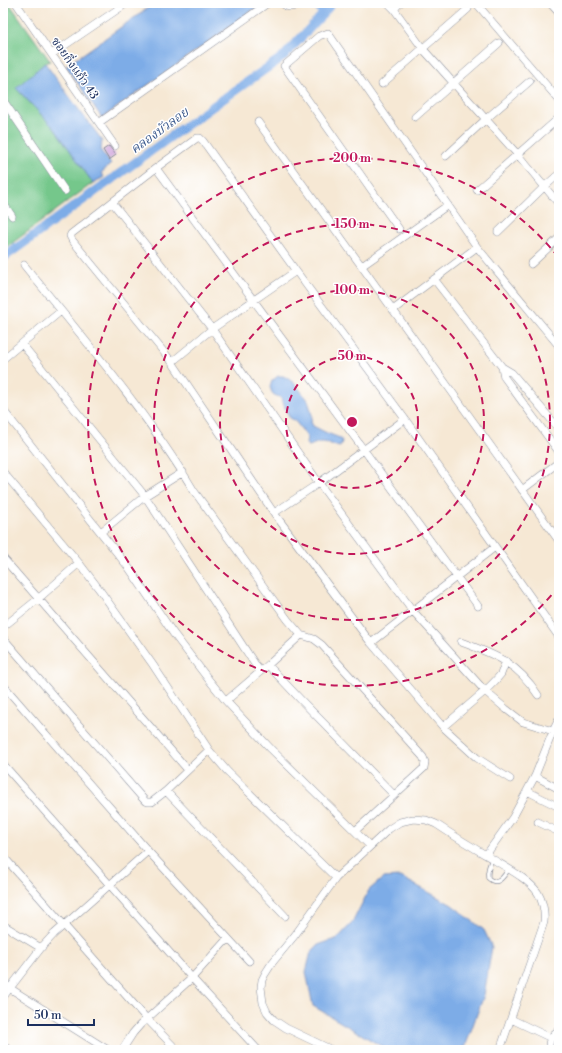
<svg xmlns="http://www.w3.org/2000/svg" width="562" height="1053" viewBox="0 0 562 1053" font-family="'Libre Bodoni','Noto Serif Thai',serif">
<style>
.green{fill:#74c78b;stroke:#487b74}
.water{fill:#7dace7;stroke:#4c6ea2}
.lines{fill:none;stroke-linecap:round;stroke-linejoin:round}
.canal{stroke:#7dace7;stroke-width:9}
.building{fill:#cea1db}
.service-casing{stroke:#888c99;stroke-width:5}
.minor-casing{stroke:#888c99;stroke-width:8}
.service{stroke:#fff;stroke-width:3.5}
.minor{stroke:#fff;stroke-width:7}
.ring{fill:none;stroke:#c2185b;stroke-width:2;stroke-dasharray:7 5}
.labels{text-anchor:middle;stroke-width:3;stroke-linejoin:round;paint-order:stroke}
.street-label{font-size:12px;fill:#1b2f5e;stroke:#fff}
.water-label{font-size:13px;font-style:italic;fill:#3d5b8e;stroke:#fff}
.centre{fill:#c2185b;stroke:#fff;stroke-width:2}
.ring-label{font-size:12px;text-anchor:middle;font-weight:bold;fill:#c2185b;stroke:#fff;stroke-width:3;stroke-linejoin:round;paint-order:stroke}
</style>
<rect width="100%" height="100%" fill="#fff"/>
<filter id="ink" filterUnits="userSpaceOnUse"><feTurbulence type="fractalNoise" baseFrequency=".025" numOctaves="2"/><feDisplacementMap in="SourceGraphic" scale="8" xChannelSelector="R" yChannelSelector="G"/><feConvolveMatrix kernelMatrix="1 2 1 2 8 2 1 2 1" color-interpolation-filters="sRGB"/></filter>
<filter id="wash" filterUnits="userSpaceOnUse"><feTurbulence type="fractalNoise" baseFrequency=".012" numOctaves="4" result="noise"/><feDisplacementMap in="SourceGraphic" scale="16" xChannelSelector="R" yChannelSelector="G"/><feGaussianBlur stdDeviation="0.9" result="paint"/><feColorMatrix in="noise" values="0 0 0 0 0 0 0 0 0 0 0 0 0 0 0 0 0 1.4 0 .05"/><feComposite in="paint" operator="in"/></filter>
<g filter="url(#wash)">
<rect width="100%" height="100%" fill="#f6e8d4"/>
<path class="green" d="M3 3H9L50 61 45 63 16 88 55 129 93 183 3 250Z"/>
<path class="water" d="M155 3H263L102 118 66 66Z
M45 63 82 114 102 140 101 151 111 164 101 173 104 177 93 183 55 129 16 88Z
M278 376H283L287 378 294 383 308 400 312 415 311 422 313 426 327 433 340 438 342 441 341 446 339 447C332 445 324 440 317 443 313 444 311 446 308 446L306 444 307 437 302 430 295 421 289 417 281 398C274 394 273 397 270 387L272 381Z
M401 877 452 905 484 930 492 947 484 995 464 1050H388L313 1006 306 972 311 952 318 945 338 938 352 923 369 890 383 878Z"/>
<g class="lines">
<path class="canal" d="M317 3 323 14
M3 258 209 109 284 56 323 14 332 3"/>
</g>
<g id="blocks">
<path class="building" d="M109 146 116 155 109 160 103 150Z"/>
</g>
</g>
<g filter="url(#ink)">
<use href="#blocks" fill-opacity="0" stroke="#888c99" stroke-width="1"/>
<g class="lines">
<g class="service-casing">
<path id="service" d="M492 859C489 866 487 871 488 878 498 887 503 877 509 869"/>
</g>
<g class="minor-casing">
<path id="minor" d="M16 3 115 146
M282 3 286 6 290 7 314 3
M388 3 394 9 423 49 518 155 559 204
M476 3 559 100
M550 3 559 13
M394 9 400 3
M52 54 127 3
M382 84 468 9
M3 100 65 191
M415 117 499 43
M100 122 268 3
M258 122 559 541
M446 156 486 119 530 81
M156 168 364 450 478 606
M477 190 559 118
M112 202 212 329 319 483 413 611 485 691 506 709 523 722 553 731
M3 203 12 216
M399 229 284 66 319 36 328 33 477 247 559 346
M498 232 544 187 559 174
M531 264 559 238
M24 265C83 338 145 410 194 491L288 620 301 635 314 639 322 645 423 757 425 762 424 768 355 831
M362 266 448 205
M434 279 502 367
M393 310 477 247
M22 344 145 496 260 672
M3 359 61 311
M172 362 212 329 296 271
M3 410 129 568 173 633 209 680 226 701 271 749 370 846
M559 429 512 373 502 367 504 377 559 452
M3 472 79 563 99 589 153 665 209 750 227 771 336 878
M522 490 559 462
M274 513 319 483 405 419
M101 532 145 496 183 472
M3 558 188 770
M3 627 38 599 79 563
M3 638 145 801 148 802H152L166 791 209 750
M461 642C494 654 518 663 538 695
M371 643 495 547
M268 665 300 699 394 795
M3 685 148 851 249 961
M226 701 268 665 301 635
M443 727 485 691 495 681 501 674 506 661
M3 764 192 978 258 1050
M535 776 559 789
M510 779 477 758 443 727 371 643 274 513 172 362 72 240 70 236 71 234 156 168 197 138H200L203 141 296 271 405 419 559 637
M166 791 285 916
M527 791 559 807
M538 822 559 832
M486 855 513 817 527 791 535 776 553 731 559 719
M3 856 146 1018 177 1050
M3 925 41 948
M3 984 108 1050
M3 997 41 948 54 934 148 851
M511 1019 551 1038
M3 1046 10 1050
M122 1050 133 1033 140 1025 192 978 228 938
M332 1050 286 1028 274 1020 267 1012 263 1003 261 987 262 980 265 974 272 963 295 935 336 878 389 829 400 822 413 819 426 820 436 824C454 836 472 847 491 858 505 867 529 879 538 893 543 902 545 912 544 922L500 1050
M549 1050C548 1041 551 1035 559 1030"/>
</g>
<use href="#service" class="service"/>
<use href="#minor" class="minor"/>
</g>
</g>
<g class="ring">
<circle cx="352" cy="422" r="66"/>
<circle cx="352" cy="422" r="132"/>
<circle cx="352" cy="422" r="198"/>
<path d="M559 586A264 264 0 1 1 559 258"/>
</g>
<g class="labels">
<g class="street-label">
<text transform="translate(75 68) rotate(55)" y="4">ซอยกิ่งแก้ว 43</text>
</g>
<g class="water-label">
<text transform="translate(159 130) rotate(-36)" y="5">คลองบัวลอย</text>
</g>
</g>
<circle cx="352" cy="422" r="6" class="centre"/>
<g class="ring-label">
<text x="352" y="162">200 m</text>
<text x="352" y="228">150 m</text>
<text x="352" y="294">100 m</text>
<text x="352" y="360">50 m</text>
</g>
<rect width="562" height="1053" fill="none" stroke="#fff" stroke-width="16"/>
<path d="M28 1019v6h66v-6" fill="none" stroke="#1b2f5e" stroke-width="2"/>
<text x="34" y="1019" font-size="12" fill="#1b2f5e" stroke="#ffffff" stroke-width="3" paint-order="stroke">50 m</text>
</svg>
